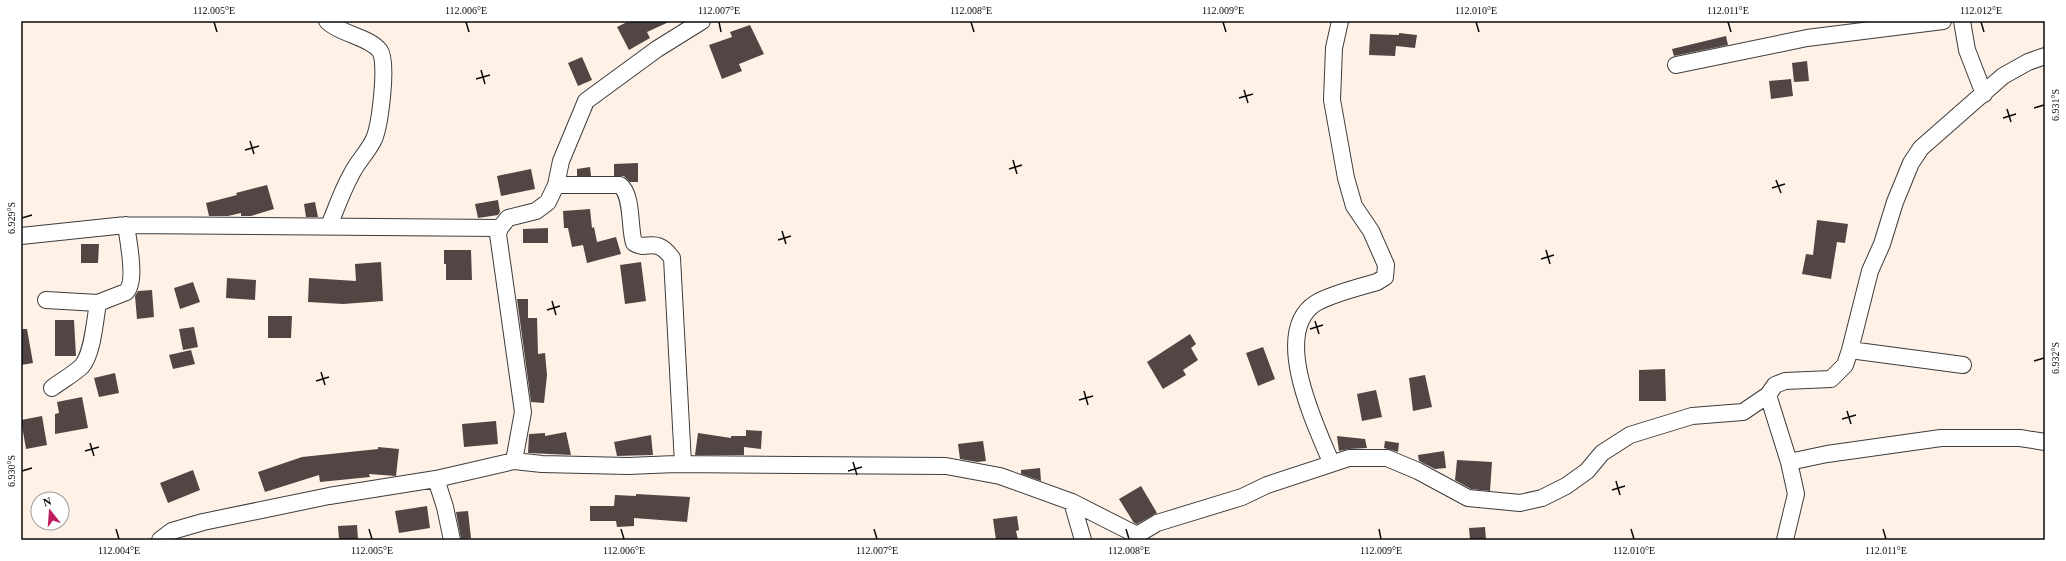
<svg xmlns="http://www.w3.org/2000/svg" width="2066" height="561" viewBox="0 0 2066 561" font-family="'Times New Roman',serif">
<style>
.building{fill:#524645}
.lines{fill:none;stroke-linecap:round;stroke-linejoin:round}
.minor-casing{stroke:#3c3c3c;stroke-width:18}
.minor{stroke:#fff;stroke-width:16}
.ticks{fill:none;stroke:#090909;stroke-width:1.5}
.neatline{fill:none;stroke:#090909;stroke-width:1.5}
.ticks-label{font-size:10px;text-anchor:middle;fill:#090909}
</style>
<rect width="100%" height="100%" fill="#fff1e6"/>
<path class="building" d="M629 21H671L647 32 650 38 629 50 617 27Z
M750 25 764 54 739 64 742 71 722 79 709 45 732 37 730 32Z
M1399 33 1417 35 1415 48 1396 46 1395 56 1369 55 1370 34 1399 35Z
M1726 36 1728 45 1674 56 1672 49Z
M582 57 592 80 578 86 568 63Z
M1807 61 1809 81 1794 82 1792 63Z
M1791 79 1793 96 1771 99 1769 81Z
M638 163V182H630L624 176H614V164Z
M590 167 591 176H577V169Z
M531 169 535 189 501 196 497 176Z
M267 185 274 209 251 216H241V213L228 216H209L206 203 237 195 236 193Z
M498 200 500 212 498 215 478 218 475 204Z
M315 202 318 217H306L304 204Z
M590 209 592 228 594 227 597 242 616 237 621 254 587 263 583 245 572 247 568 228H564L563 211Z
M1817 220 1848 224 1845 243 1837 242 1831 279 1802 274 1806 254 1813 255Z
M548 228V243H523V229Z
M81 244H99L98 263H81Z
M444 250H471L472 280H446V264H444Z
M381 262 383 301 343 304 308 302 309 278 356 281 355 264Z
M641 262 646 301 625 304 620 265Z
M227 278 256 280 255 300 226 298Z
M193 282 200 302 180 309 174 288Z
M152 290 154 317 137 319 135 296 138 291Z
M517 299H528V318H537L538 354 545 353 547 375 544 403 531 402Z
M268 316H292L291 338H268Z
M55 320H74L76 356H55Z
M194 327 198 347 183 350 179 329Z
M21 329H27L33 363 21 365Z
M1190 334 1196 344 1191 348 1198 360 1183 370 1186 375 1163 389 1147 362Z
M1263 347 1275 379 1258 386 1246 353Z
M191 350 195 364 173 369 169 355Z
M1665 369 1666 401H1639V370Z
M115 373 119 393 99 397 94 378Z
M1425 375 1432 407 1413 411 1409 378Z
M1376 390 1382 417 1362 421 1357 394Z
M82 397 88 428 55 434V414L59 413 57 402Z
M42 416 47 445 26 449 21 420Z
M496 421 498 444 464 447 462 424Z
M746 430 762 431 761 449 744 447V455H695L698 433 731 438V436H746Z
M566 432 571 455 528 453 529 434 545 433V436Z
M651 435 653 455 617 456 614 442Z
M1337 436 1365 439 1367 448 1349 449 1339 451Z
M983 441 986 461 977 462 960 459 958 444Z
M1385 441 1399 443 1398 452 1384 448Z
M378 447 399 449 396 476 369 474 370 477 320 482 319 475 265 492 258 472 302 457 378 449Z
M1444 451 1446 468 1435 469 1419 461 1418 455Z
M1457 460 1492 462 1490 491 1471 489 1455 480Z
M1040 468 1041 481 1021 474V470Z
M193 470 200 490 168 503 160 483Z
M1141 486 1157 513 1137 524 1134 523 1119 499Z
M636 494 690 497 687 522 634 518V526L617 527 616 521H590V506H614L615 495 636 496Z
M427 506 430 528 399 533 395 511Z
M468 511 471 538 461 539 456 512Z
M1017 516 1019 530 1016 531 1018 540H996L993 519Z
M357 525 358 540H339L338 526Z
M1485 527 1486 540H1470L1469 528Z"/>
<g class="lines">
<g class="minor-casing">
<path id="minor" d="M327 21C340 34 370 37 380 51 388 63 380 125 374 139 368 152 357 162 351 175 342 191 336 209 329 226
M1962 21 1967 50 1984 94
M1676 65 1807 38 1943 21
M556 185H620C633 195 629 228 634 243 647 252 655 235 672 258L683 464
M21 236 126 225 500 228
M46 300 98 303 126 292C137 282 128 240 126 225
M1850 350 1963 365
M52 388C61 381 74 374 82 366 93 353 95 319 98 303
M1768 395 1789 462 1796 494 1785 540
M514 461 523 412 498 234 500 228 508 218 536 211 548 202 556 185 561 161 586 101 657 49 702 21
M1331 462C1316 426 1270 332 1316 303 1331 294 1360 287 1377 282L1385 277 1386 265 1371 231 1354 206 1346 178 1332 100 1334 48 1340 21
M1789 462 1827 454 1941 438H2020L2045 442
M436 479 445 507 452 540
M1072 502 1083 540
M160 540 172 531 203 522 329 496 436 479 514 461 542 464 628 466 676 464 946 466 1000 476 1072 502 1137 535 1157 523 1242 497 1267 485 1349 458H1387L1418 471 1468 498 1520 503 1542 498 1566 486 1587 471 1602 453 1630 435 1692 416 1743 412 1768 395 1775 385 1785 381 1831 379 1845 365 1850 350 1870 271 1882 244 1895 202 1911 163 1921 148 2003 76 2028 62 2045 56"/>
</g>
<use href="#minor" class="minor"/>
</g>
<path class="ticks" d="M214 22 217 32M466 22 469 32M719 22 721 32M971 22 974 32M1223 22 1226 32M1476 22 1479 32M1728 22 1731 32M1981 22 1984 32M481 70 485 84M476 79 490 75M1244 90 1248 103M1239 98 1253 94M2034 108 2044 105M2007 109 2011 122M2003 118 2016 114M250 141 254 154M245 150 259 146M1013 160 1017 174M1009 169 1022 165M1776 180 1781 193M1772 188 1785 184M22 218 32 215M782 231 786 244M778 240 791 236M1546 250 1550 264M1541 259 1554 255M552 301 556 315M547 310 560 306M1315 321 1319 334M1310 329 1323 325M2034 361 2044 358M321 372 325 385M316 381 329 377M1084 391 1088 405M1079 400 1093 396M1847 411 1851 424M1842 419 1856 415M90 443 94 456M85 451 99 447M853 462 857 475M22 471 32 468M848 471 862 467M1616 481 1620 495M1612 490 1625 486M116 529 119 539M369 529 372 539M621 529 624 539M874 529 877 539M1126 529 1129 539M1379 529 1381 539M1631 529 1634 539M1883 529 1886 539"/>
<rect width="2066" height="561" fill="none" stroke="#ffffff" stroke-width="44"/>
<g transform="translate(50 511) rotate(343)"><circle r="19" fill="#ffffff" stroke="#9d9d9d"/>
<path d="M0-3L7 15L0 10L-7 15Z" fill="#bf1c5d"/>
<text y="-6" font-size="11" font-weight="bold" text-anchor="middle" fill="#090909">N</text>
</g>
<rect x="22" y="22" width="2022" height="517" class="neatline"/>
<g class="ticks-label">
<text x="214" y="14">112.005°E</text>
<text x="466" y="14">112.006°E</text>
<text x="719" y="14">112.007°E</text>
<text x="971" y="14">112.008°E</text>
<text x="1223" y="14">112.009°E</text>
<text x="1476" y="14">112.010°E</text>
<text x="1728" y="14">112.011°E</text>
<text x="1981" y="14">112.012°E</text>
<text transform="translate(2055 105) rotate(-90)" y="4">6.931°S</text>
<text transform="translate(11 218) rotate(-90)" y="4">6.929°S</text>
<text transform="translate(2055 358) rotate(-90)" y="4">6.932°S</text>
<text transform="translate(11 471) rotate(-90)" y="4">6.930°S</text>
<text x="119" y="554">112.004°E</text>
<text x="372" y="554">112.005°E</text>
<text x="624" y="554">112.006°E</text>
<text x="877" y="554">112.007°E</text>
<text x="1129" y="554">112.008°E</text>
<text x="1381" y="554">112.009°E</text>
<text x="1634" y="554">112.010°E</text>
<text x="1886" y="554">112.011°E</text>
</g>
</svg>
